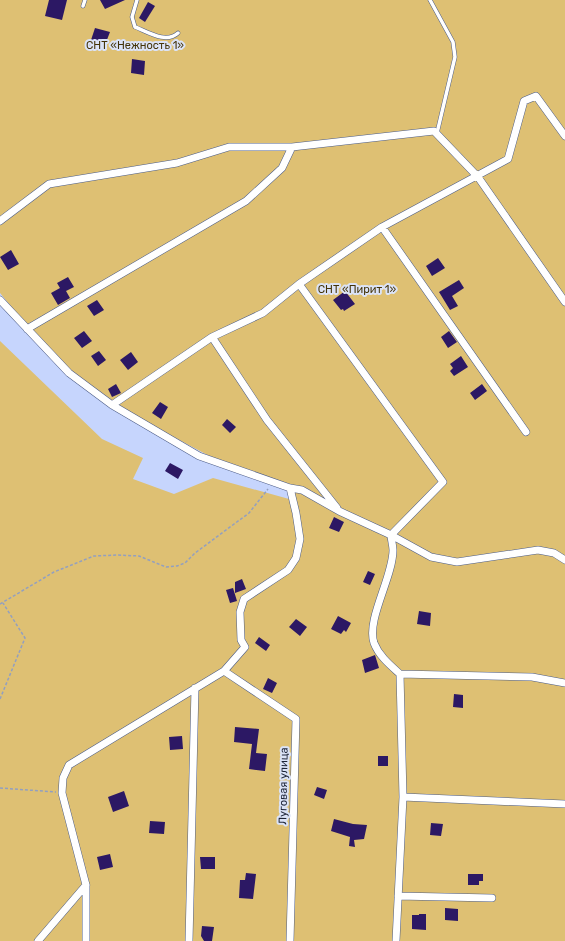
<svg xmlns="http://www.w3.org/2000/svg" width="565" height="941" viewBox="0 0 565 941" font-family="Rubik,sans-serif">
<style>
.green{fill:#dec073}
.building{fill:#2c1864}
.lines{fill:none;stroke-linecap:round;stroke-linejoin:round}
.lane-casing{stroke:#4c5c87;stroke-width:4.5}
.street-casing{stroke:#4c5c87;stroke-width:8}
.path{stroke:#929fc0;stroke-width:1.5;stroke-dasharray:3 2;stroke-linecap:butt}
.lane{stroke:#fff;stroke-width:3.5}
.street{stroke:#fff;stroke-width:7}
.labels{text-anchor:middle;stroke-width:4;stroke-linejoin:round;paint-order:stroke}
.park-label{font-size:11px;fill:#433307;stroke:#dbe3f7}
.street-label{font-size:11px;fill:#1d2437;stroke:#dbe3f7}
</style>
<rect width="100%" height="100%" fill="#c6d5fd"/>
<path class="green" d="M0 0H565V941H0V341L102 439 143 458 133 479 174 494 213 478 289 499 290 487 215 459 121 409 68 369 23 321 0 293Z"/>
<path class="building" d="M49 0H67L62 20 45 16Z
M100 0H125L105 9Z
M148 2 155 6 145 22 139 18Z
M95 28 110 32 103 50 89 46Z
M132 59 145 61 144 75 131 73Z
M11 250 19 264 8 270 0 257Z
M438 258 445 268 432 276 426 266Z
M68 277 74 287 66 291 70 298 58 305 51 293 60 288 57 283Z
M459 280 464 288 452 296 458 306 450 310 439 292Z
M345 291 355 304 344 311 343 309 341 310 333 300Z
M97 300 104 310 94 316 87 306Z
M84 331 92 341 82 348 74 338Z
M449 331 457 342 448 348 441 337Z
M99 351 106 360 98 366 91 356Z
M131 352 138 362 128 370 120 360Z
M461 356 468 367 454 376 450 371 453 368 450 364Z
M116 384 121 393 112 397 108 389Z
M482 384 487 391 475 400 470 393Z
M160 402 168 407 161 419 152 413Z
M227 419 236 427 230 433 222 425Z
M170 463 183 470 178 479 165 471Z
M334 517 344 522 339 532 329 528Z
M368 571 375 574 370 585 363 582Z
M242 579 246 589 235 593V582Z
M233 588 237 601 230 603 226 590Z
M419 611 431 613 430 626 417 624Z
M338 616 351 623 346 632 344 630 341 634 331 629Z
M296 619 307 627 300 636 289 627Z
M259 637 270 645 266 651 255 643Z
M375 655 379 668 365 673 362 660Z
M268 678 277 683 272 693 263 689Z
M454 694 463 695V708L453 707Z
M235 727 259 729 256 753 267 754 265 771 249 769 252 744 234 742Z
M182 736 183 749 170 750 169 737Z
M378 756H388V766H378Z
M317 787 327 790 324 799 314 795Z
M124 791 129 806 113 812 108 797Z
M334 819 353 824 367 825 364 839 354 840 355 847 349 846 350 837 331 831Z
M150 821 165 822 164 834 149 833Z
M431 823 443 824 441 836 430 835Z
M110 854 113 867 100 870 97 857Z
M200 857H215V869H201Z
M246 873 256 874 253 899 239 898 240 880H245Z
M468 874H483V881H479V885H468Z
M445 908 458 909V921L445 920Z
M419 914H426V930L412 929V915H419Z
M202 926 214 927 212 941H204L201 936Z"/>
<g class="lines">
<g class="lane-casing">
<path id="lane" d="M137 0 132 17 135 27C148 32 166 44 178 33
M430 0 453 42 455 57 437 133
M83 6 85 0"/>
</g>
<g class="street-casing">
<path id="street" d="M0 221 49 184 177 163 229 147H292
M382 227 526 432
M299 284 443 482 391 535C391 540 393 545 393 550 393 577 366 620 374 643 379 656 390 665 400 674L403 797 396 941
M0 300 69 373 112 405 199 456 290 488 302 490 339 511 391 535 431 557 457 562 538 550 554 553 565 560
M27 329 246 201 282 168 292 147 434 131 478 177 565 302
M212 337 267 420 337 508
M112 405 212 337 263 313 299 284 382 227 508 159 524 101 536 96 565 136
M224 671 296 719 290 941
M400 674 532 677 565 683
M403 797 565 804
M398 896 492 898
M38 941 86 885
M86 941V885L62 793 63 778 69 765 224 671 245 647 241 640 240 612 244 599 288 570 296 558 300 539 296 513 290 488
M189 941 195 688"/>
</g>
<path class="path" d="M0 604 54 572 94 556 117 555 139 556 166 567 177 566 185 563 195 553 249 513 268 489
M0 699 25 638 3 603
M0 788 56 792"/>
<use href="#lane" class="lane"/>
<use href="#street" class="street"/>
</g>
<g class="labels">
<g class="park-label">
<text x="135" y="49">СНТ «Нежность 1»</text>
<text x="357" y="293">СНТ «Пирит 1»</text>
</g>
<g class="street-label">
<text transform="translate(283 786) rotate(-89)" y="4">Луговая улица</text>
</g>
</g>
</svg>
